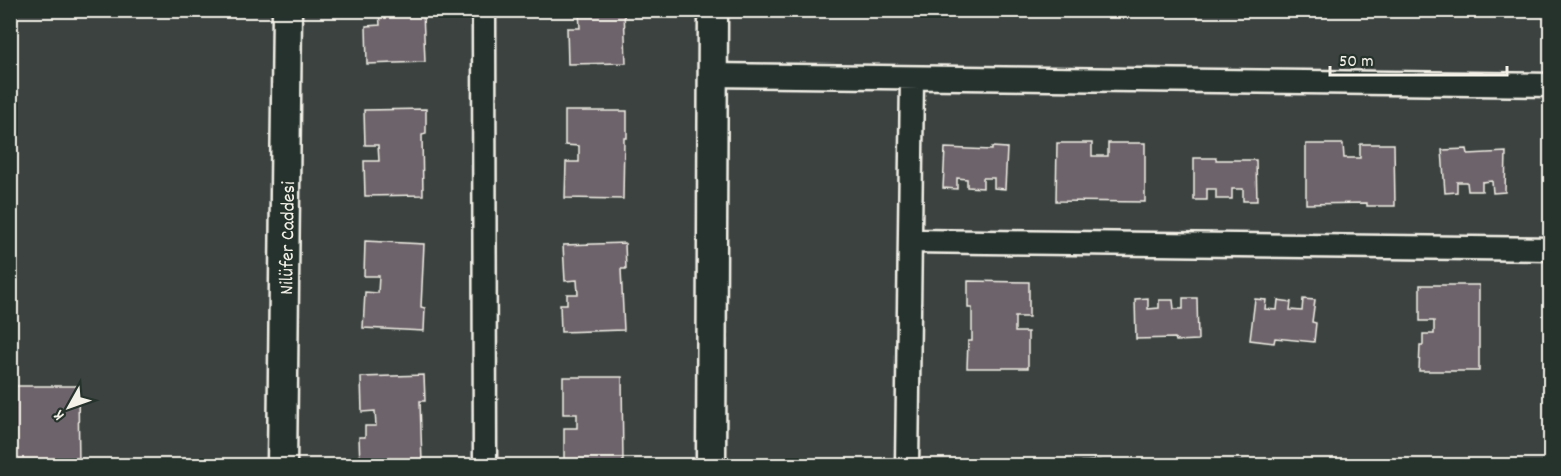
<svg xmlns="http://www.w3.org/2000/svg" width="1561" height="476" viewBox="0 0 1561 476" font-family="Dekko,sans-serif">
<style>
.building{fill:#6d646b;stroke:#f4f1e8;stroke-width:1.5}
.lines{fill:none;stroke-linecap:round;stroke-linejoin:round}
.minor-casing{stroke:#f4f1e8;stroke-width:27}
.tertiary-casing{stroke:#f4f1e8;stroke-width:33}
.minor{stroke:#26332d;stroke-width:22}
.tertiary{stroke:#26332d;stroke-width:28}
.labels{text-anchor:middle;stroke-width:4.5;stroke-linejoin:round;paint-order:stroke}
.street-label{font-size:20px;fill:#f4f1e8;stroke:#26332d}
</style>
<rect width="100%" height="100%" fill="#3b4240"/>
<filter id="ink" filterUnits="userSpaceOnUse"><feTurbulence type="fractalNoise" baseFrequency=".0167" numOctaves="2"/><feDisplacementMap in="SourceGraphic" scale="12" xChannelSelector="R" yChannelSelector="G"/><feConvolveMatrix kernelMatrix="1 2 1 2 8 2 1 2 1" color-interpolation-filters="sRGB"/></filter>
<g filter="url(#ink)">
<path class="building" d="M367 10H423L425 62 367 64 366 26 380 25 379 12H367Z
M566 10H624L626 63 568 64 567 28H580L579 11Z
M426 109V134L422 135 423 195 365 196 364 161H379L378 145H365L364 110Z
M565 111H627V138H624L623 199 565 198 566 162H579V146L565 145Z
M1057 143H1092V156H1108V143H1145V202L1056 201Z
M1306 144H1343L1344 158H1360V144H1394L1395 206H1367V203L1306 204Z
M992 147 1007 148 1005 189 994 188V178H983V188L967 187V179L957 178V189L943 188 945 148 992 150Z
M1467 149 1468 154 1506 152 1505 192 1493 193 1492 181 1482 182V191H1468L1467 182H1457V192L1445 193 1442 150Z
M1194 158H1216V160H1256L1257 201H1243V189H1232V199H1216V189H1207V200H1194Z
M365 241 424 244 421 307 425 308 424 331 363 328 365 292 378 293 379 276H364Z
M625 243 626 269H621L624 330 561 332 560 304H567V294H578L577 280 565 281 563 245Z
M968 281 1029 282V317H1015V332H1028V368H967L968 341H972V308H968Z
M1420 285H1479V371H1419L1420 345H1423V334H1434V321H1420Z
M1148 298V309L1159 308V300H1173L1174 309H1183V298H1197L1198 340 1176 341 1175 338 1136 339 1135 299Z
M1255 299 1266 300 1265 309 1277 310 1278 300 1291 302 1290 310 1302 311 1303 299 1315 300 1312 322 1316 323 1314 342 1275 338 1274 343 1250 340Z
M424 375 425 401H420L422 462 360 464 359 437H365V426H376L375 411 362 412 361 377Z
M563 377H622L623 464 564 465V428H577V414H563Z
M10 386H78L79 466H10Z
M988 461V463H1034V466H973V462Z
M1100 461 1101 466H1082V462Z
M1239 462 1254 463V466H1192V464L1239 465Z
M1144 463V466H1102Z
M1431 463V466H1413V464Z"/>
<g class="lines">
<g class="minor-casing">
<path id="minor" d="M484 10 485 466
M712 75 1550 85
M910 241 1550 249
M907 466 912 78"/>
</g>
<g class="tertiary-casing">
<path id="tertiary" d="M282 466 287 10
M711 466 713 10"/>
</g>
<use href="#minor" class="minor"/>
<use href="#tertiary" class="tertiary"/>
</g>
</g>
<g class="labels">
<g class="street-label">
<text transform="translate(286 238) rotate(-89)" y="7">Nilüfer Caddesi</text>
</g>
</g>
<rect width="1561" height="476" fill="none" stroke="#26332d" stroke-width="36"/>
<rect x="18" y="18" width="1525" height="440" fill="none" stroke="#f4f1e8" stroke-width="2" filter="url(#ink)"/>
<g transform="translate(69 407) rotate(230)" stroke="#26332d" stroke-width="4.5" paint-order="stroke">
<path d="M0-4.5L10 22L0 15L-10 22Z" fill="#f4f1e8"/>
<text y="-9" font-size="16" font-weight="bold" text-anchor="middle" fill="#f4f1e8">K</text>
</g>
<path d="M1330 66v9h177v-9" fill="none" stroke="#f4f1e8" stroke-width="3"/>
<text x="1339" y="66" font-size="18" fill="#f4f1e8" stroke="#26332d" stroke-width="4.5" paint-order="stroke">50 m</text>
</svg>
